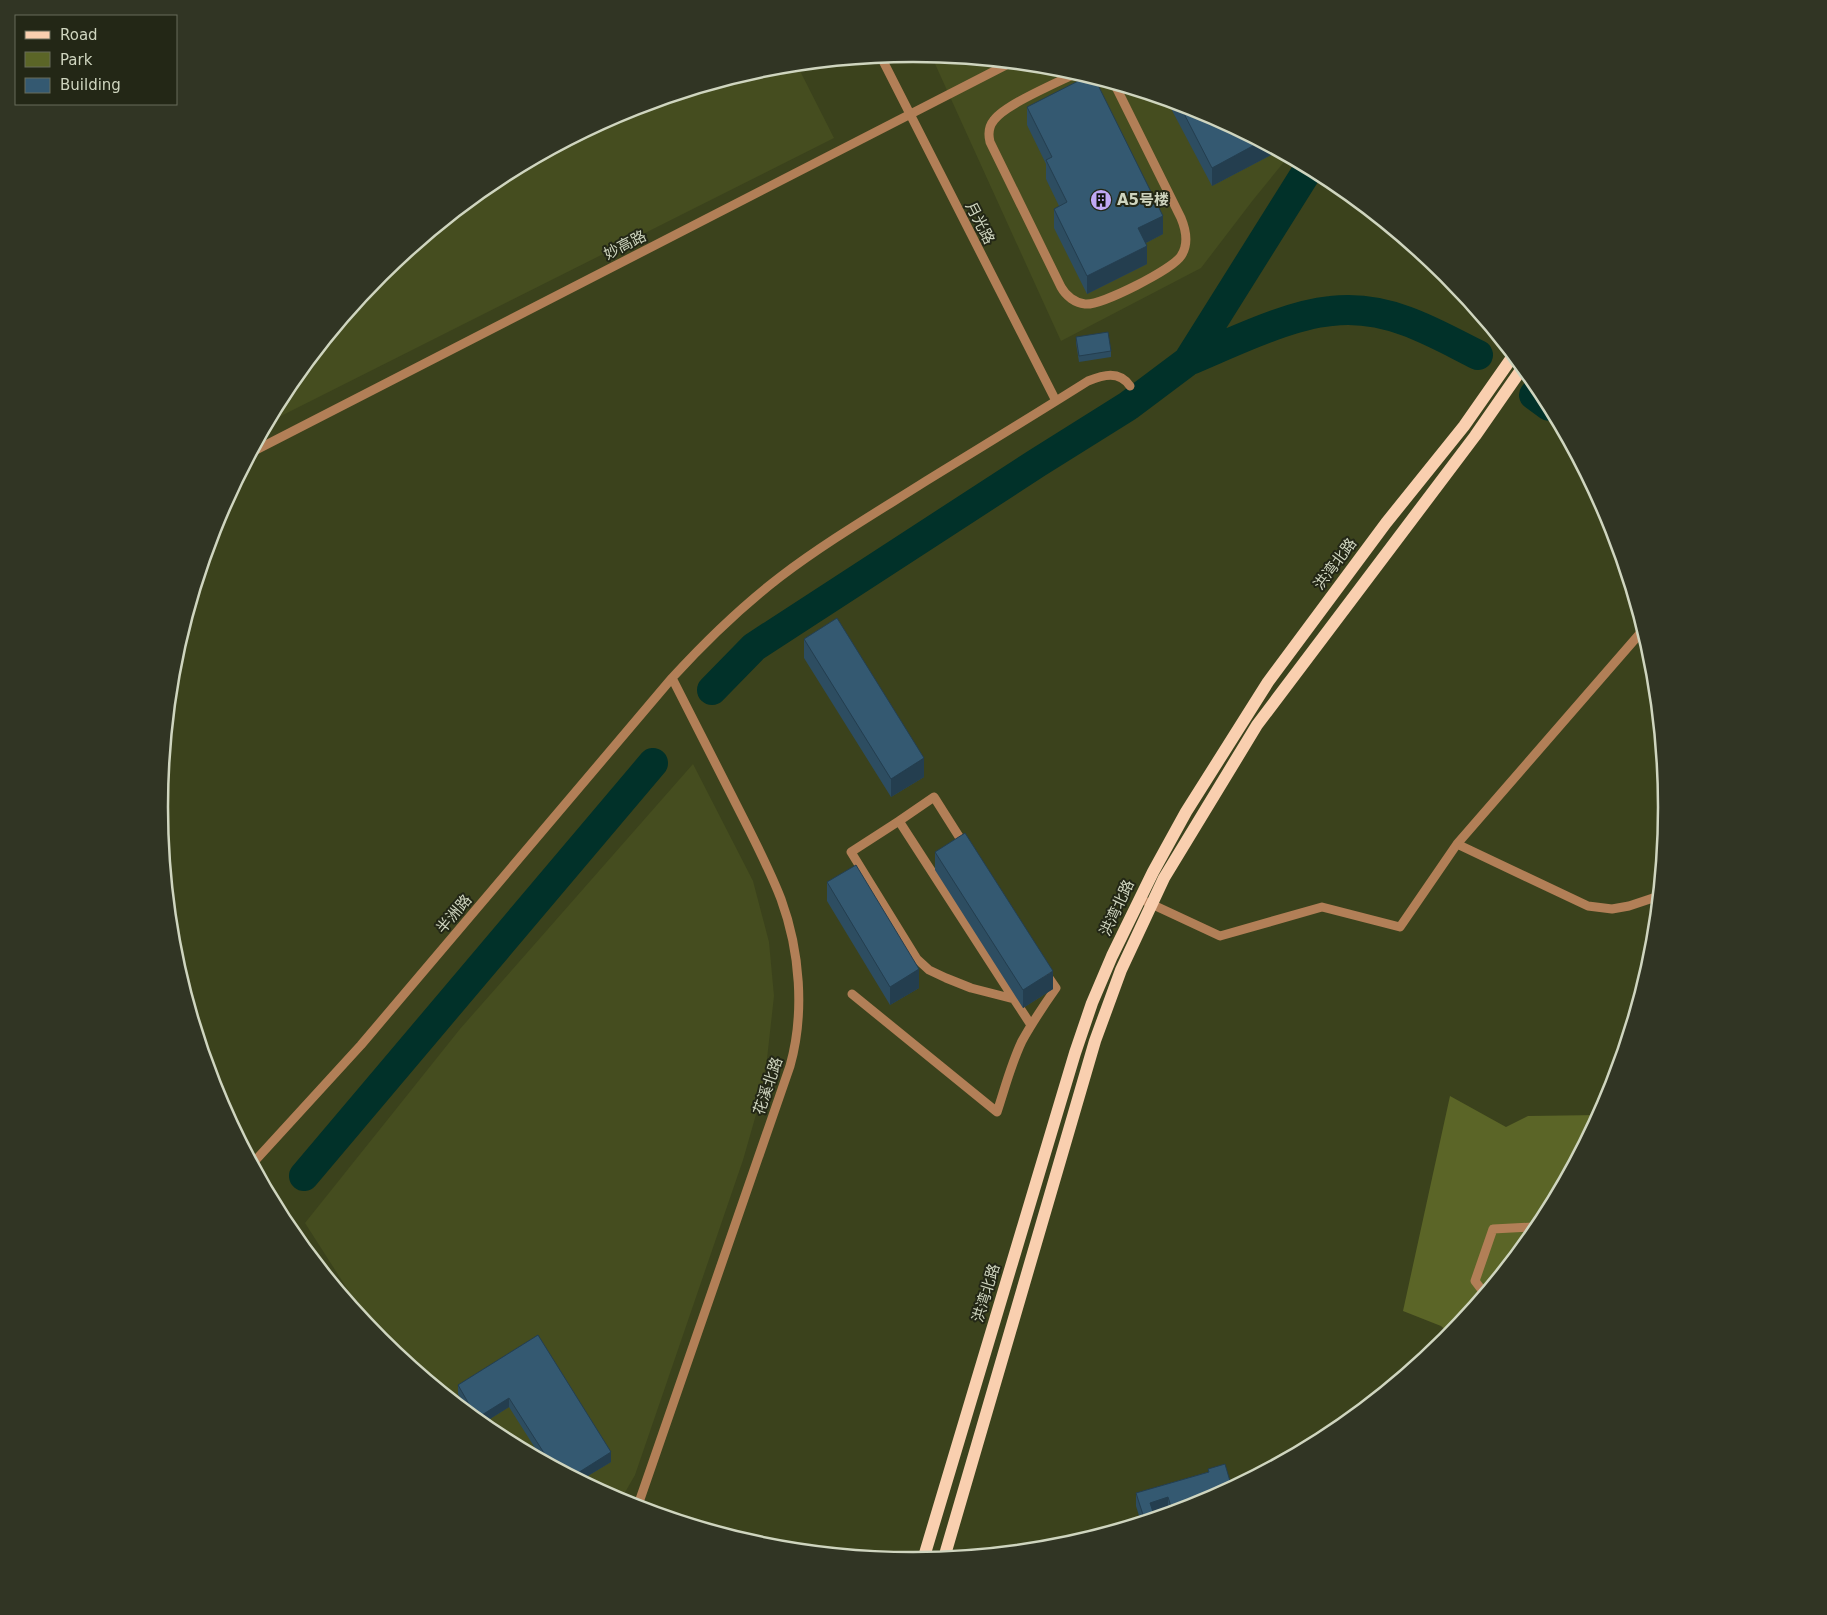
<svg xmlns="http://www.w3.org/2000/svg" width="1827" height="1615" viewBox="0 0 1827 1615" font-family="'DejaVu Sans','Noto Sans SC',sans-serif">
<style>
.built{fill:#454d1f}
.green{fill:#5b6527}
.lines{fill:none;stroke-linecap:round;stroke-linejoin:round}
.river{stroke:#013129;stroke-width:30}
.minor{stroke:#b27f57;stroke-width:9}
.major{stroke:#f9cfaf;stroke-width:12}
.wall{fill:#2d4d61}
.shaded-wall{fill:#243e4f}
.building{fill:#345971;stroke:#243e4f}
.labels{text-anchor:middle;stroke-width:4;stroke-linejoin:round;paint-order:stroke}
.poi-label{font-size:15px;font-weight:bold;fill:#cfd5bf;stroke:#232716;text-anchor:start}
.street-label{font-size:15px;fill:#cfd5bf;stroke:#232716}
.rim{fill:none;stroke:#cfd5bf;stroke-width:2.5}
</style>
<rect width="100%" height="100%" fill="#3b421c"/>
<path class="built" d="M931 55 1061 68 1202 111 1288 157 1253 200 1201 268 1061 341Z
M797 65 834 138 269 422 287 388 381 274 495 181 625 111 767 68Z
M693 764 753 881 769 942 774 996 767 1059 759 1104 743 1160 635 1475 620 1501 495 1434 380 1340 305 1223 460 1029Z"/>
<path class="green" d="M1450 1096 1506 1127 1528 1116 1600 1115 1540 1226 1451 1335 1441 1326 1403 1311Z"/>
<g class="lines">
<path class="river" d="M1188 361C1229 344 1287 315 1331 311 1356 308 1382 312 1406 321 1431 330 1454 343 1478 355
M1534 395 1549 406
M712 690 754 647 1037 463 1128 406 1188 361 1309 168
M304 1176 653 763"/>
<path class="minor" d="M881 57 1056 401
M1076 73C1057 83 1006 104 994 120 989 126 988 134 990 142L1061 287C1066 296 1075 303 1085 304 1101 306 1173 269 1181 256 1189 244 1186 230 1181 218L1115 85
M254 451 1010 63
M899 821 934 797 965 846
M1457 844 1588 906 1612 909 1629 906 1659 896
M1147 902 1220 936 1322 907 1400 927 1457 844 1643 630
M852 994 997 1112C1005 1088 1011 1064 1022 1041 1032 1023 1044 1005 1056 988L1047 975
M1014 999 971 988 946 978 929 970 917 959 851 852 899 821 1014 999 1031 1025
M212 1079 234 1128
M253 1163 361 1045 672 678C705 642 741 607 780 577 826 542 877 512 926 481 980 448 1034 415 1088 381 1103 375 1119 370 1130 386
M1485 1294 1475 1281 1493 1229 1533 1227 1537 1230
M637 1508 790 1066C805 1013 800 951 781 899 767 863 749 830 732 796 712 757 692 718 672 678"/>
<path class="major" d="M944 1558 1095 1041 1121 970 1164 878 1257 725 1475 436 1523 367
M923 1560 1075 1053 1092 1003 1112 956 1153 872 1186 812 1268 682 1386 523 1464 426 1513 356"/>
</g>
<path class="wall" d="M1167 101 1202 111 1277 152 1212 186Z
M1027 107 1163 234 1146 243 1147 264 1087 294 1054 228V209L1059 206 1046 179V164L1027 125Z
M1076 337 1111 351V357L1079 362 1076 343Z
M804 639 924 777 891 797 804 658Z
M935 852 1053 989 1023 1008 935 870Z
M827 882 919 988 890 1005 827 901Z
M538 1335 611 1462 581 1480 542 1459 509 1407 482 1424 469 1413 458 1394V1385Z
M1208 1469 1232 1488 1202 1504 1169 1514 1168 1510 1154 1514 1155 1518 1141 1522 1136 1506V1493L1208 1472Z"/>
<path class="shaded-wall" d="M1260 142 1277 152 1212 186V168Z
M1163 216V234L1138 247V228Z
M1147 246V264L1087 294V276Z
M924 758V777L891 797V779Z
M919 969V988L890 1005V987Z
M1053 971V989L1023 1008V990Z
M509 1398V1407L482 1424 477 1420V1418Z
M611 1452V1462L581 1480 573 1476Z
M1232 1488 1215 1497V1493Z
M1168 1497V1510L1150 1515V1503Z"/>
<path class="building" d="M1088 76 1095 79 1163 216 1138 228 1147 246 1087 276 1054 209 1067 202 1046 160 1052 157 1027 107Z
M1179 104 1202 111 1260 142 1212 168Z
M1108 332 1111 351 1079 356 1076 337Z
M837 618 924 758 891 779 804 639Z
M965 833 1053 971 1023 990 935 852Z
M856 865 919 969 890 987 827 882Z
M538 1335 611 1452 573 1476 551 1464 509 1398 477 1418 458 1385Z
M1225 1464 1232 1488 1215 1493 1216 1496 1202 1504 1173 1513 1168 1497 1150 1503 1155 1518 1145 1521 1136 1493 1209 1472 1208 1469Z"/>
<defs>
<g id="building-disc" transform="scale(1.125)"><circle r="9.5" fill="#c0a8f4" stroke="#232716"/><path d="M-4-6H4V6H1V3H-1V6H-4ZM-2.5-4.3h1.7v1.8h-1.7ZM.8-4.3h1.7v1.8H.8ZM-2.5-1h1.7V.8h-1.7ZM.8-1h1.7V.8H.8Z" fill="#111"/></g>
</defs>
<g fill-rule="evenodd">
<use href="#building-disc" x="1101" y="200"/>
</g>
<g class="labels">
<g class="poi-label">
<text x="1117" y="205">A5号楼</text>
</g>
<g class="street-label">
<text transform="translate(980 223) rotate(63)" y="5">月光路</text>
<text transform="translate(625 245) rotate(-27)" y="5">妙高路</text>
<text transform="translate(1335 564) rotate(-53)" y="5">洪湾北路</text>
<text transform="translate(1117 908) rotate(-65)" y="5">洪湾北路</text>
<text transform="translate(454 914) rotate(-50)" y="5">半洲路</text>
<text transform="translate(768 1086) rotate(-71)" y="5">花溪北路</text>
<text transform="translate(986 1293) rotate(-73)" y="5">洪湾北路</text>
</g>
</g>
<path d="M0 0H1827V1615H0ZM168 807a745 745 0 1 1 1490 0a745 745 0 1 1-1490 0Z" fill="#313524" fill-rule="evenodd"/>
<path class="rim" d="M168 807a745 745 0 1 1 1490 0a745 745 0 1 1-1490 0Z"/>
<rect x="15" y="15" width="162" height="90" fill="#232716" stroke="#686d5a"/>
<rect x="25" y="31" width="25" height="8" fill="#f9cfaf" stroke="#686d5a"/>
<text x="60" y="40" font-size="15" fill="#cfd5bf">Road</text>
<rect x="25" y="52" width="25" height="15" fill="#5b6527" stroke="#686d5a"/>
<text x="60" y="65" font-size="15" fill="#cfd5bf">Park</text>
<rect x="25" y="78" width="25" height="15" fill="#345971" stroke="#686d5a"/>
<text x="60" y="90" font-size="15" fill="#cfd5bf">Building</text>
</svg>
